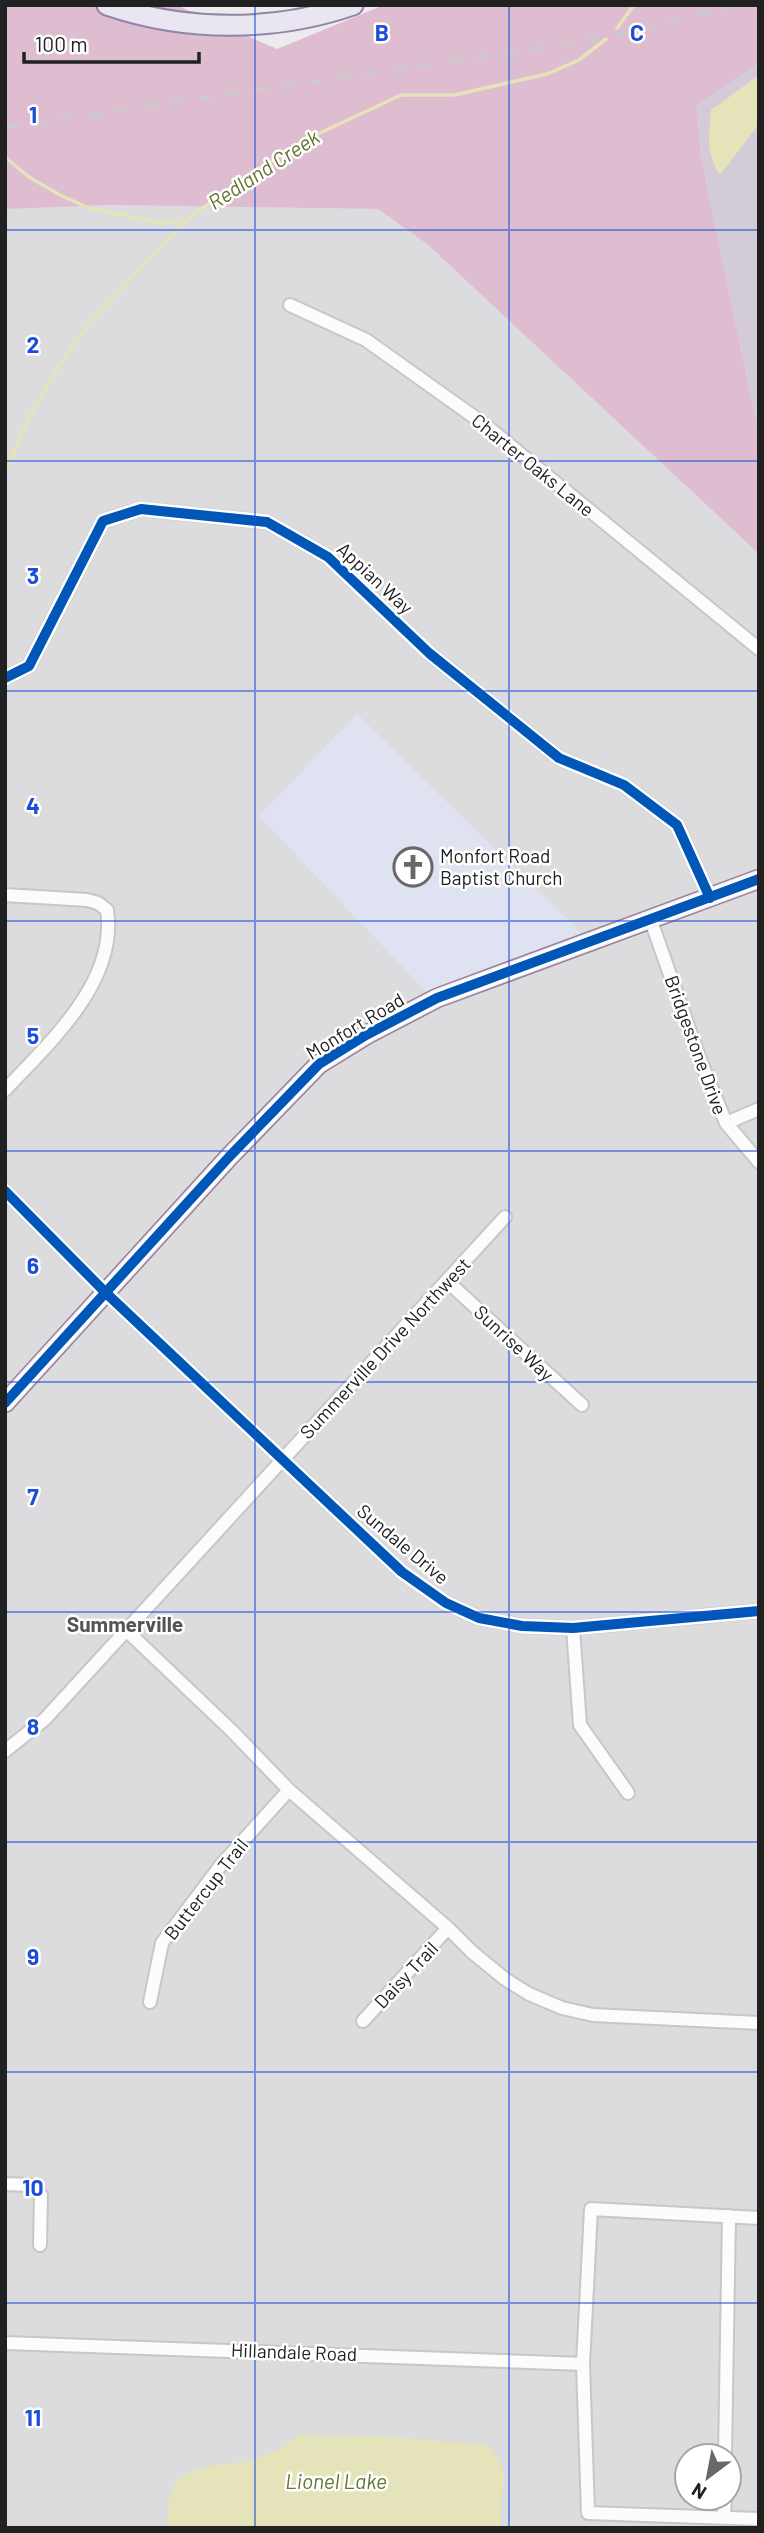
<svg xmlns="http://www.w3.org/2000/svg" width="764" height="2533" viewBox="0 0 764 2533" font-family="Barlow,sans-serif">
<style>
.residential{fill:#dcdbde;fill-rule:evenodd}
.commercial{fill:#dfe2f1}
.construction{fill:#d4cbd9}
.forest{fill:#dfbdd1}
.water{fill:#e5e3ba}
.lines{fill:none;stroke-linecap:round;stroke-linejoin:round}
.stream{stroke:#e5e3ba;stroke-width:3.5}
.street-casing{stroke:#c7c6c8;stroke-width:16}
.secondary-casing{stroke:#96809b;stroke-width:21}
.primary-casing{stroke:#9285a6;stroke-width:23}
.street{stroke:#fcfcfd;stroke-width:12}
.secondary{stroke:#f3ecf5;stroke-width:18}
.primary{stroke:#e9e6f2;stroke-width:19}
.rail{stroke:#cbcbcb;stroke-width:3.5;stroke-dasharray:14 14;stroke-linecap:butt}
.cycleway-casing{stroke:#fff;stroke-width:15}
.cycleway{stroke:#0057b8;stroke-width:10}
.grid{fill:none;stroke:#1d4ed8;stroke-width:2;stroke-opacity:0.55}
.labels{text-anchor:middle;stroke-width:5;stroke-linejoin:round;paint-order:stroke}
.street-label{font-size:19px;fill:#212121;stroke:#fff}
.poi-label{font-size:19px;fill:#212121;stroke:#fff;text-anchor:start}
.water-label{font-size:21px;font-style:italic;fill:#657530;stroke:#fff}
.neighbourhood-label{font-size:21px;font-weight:bold;fill:#545454;stroke:#fff}
.grid-label{font-size:23px;text-anchor:middle;font-weight:bold;fill:#1d4ed8;stroke:#fff;stroke-width:5;stroke-linejoin:round;paint-order:stroke}
</style>
<rect width="100%" height="100%" fill="#eceaef"/>
<path class="residential" d="M108 205 378 209 427 244 759 554V2528H5V208ZM687 2456H729V2498H687Z"/>
<path class="commercial" d="M357 714 585 937 431 997 259 816Z"/>
<path class="construction" d="M759 63V421L755 416 701 156 697 105Z"/>
<path class="forest" d="M5 5H176L277 49 384 5H759V63L697 105 701 156 755 416 759 421V554L427 244 378 209 108 205 5 209Z"/>
<path class="water" d="M759 75V124L720 175C705 151 709 136 711 110Z
M298 2435 383 2436 491 2446 504 2472 499 2528H167C169 2513 167 2498 174 2485 184 2468 217 2465 234 2463 239 2462 246 2463 251 2461 268 2454 285 2449 298 2435Z"/>
<g class="lines">
<path class="stream" d="M617 28 634 5
M5 157 29 177 60 195 89 208 160 223 186 220 253 172 307 139 401 95H454L547 74 579 60 606 39
M5 473C25 421 52 372 86 328 117 291 152 257 185 222"/>
<g class="street-casing">
<path id="street" d="M290 305 366 340 484 424 759 649
M5 678 29 666 103 521 141 509 267 522 328 557 429 653 559 758 624 785 677 825 710 898
M5 895 87 900 98 903 107 910C118 982 49 1043 5 1090
M650 918 699 1057 726 1123 759 1162
M726 1123 759 1109
M5 1191 106 1293 335 1509 402 1572 446 1603 479 1618 522 1626 573 1628 759 1611
M447 1281 582 1405
M573 1628 580 1725 628 1793
M127 1631 232 1731 289 1790 448 1928 472 1952 505 1979 529 1994 562 2008 593 2015 759 2023
M5 1751 45 1719 505 1217
M150 2002 162 1943 221 1865 289 1790
M363 2021 448 1928
M5 2184 30 2185 41 2195 40 2245
M759 2218 591 2209 583 2364 588 2513 759 2519
M5 2343 583 2364
M725 2456 729 2216
M724 2516 725 2498"/>
</g>
<g class="secondary-casing">
<path id="secondary" d="M5 1403 229 1157 319 1064 366 1035 437 998 759 879"/>
</g>
<g class="primary-casing">
<path id="primary" d="M107 5C186 32 275 32 353 5"/>
</g>
<use href="#street" class="street"/>
<use href="#secondary" class="secondary"/>
<use href="#primary" class="primary"/>
<path class="rail" d="M5 127 515 52 635 31 741 5"/>
<g class="cycleway-casing">
<path id="cycleway" d="M5 678 29 666 103 521 141 509 267 522 328 557 429 653 559 758 624 785 677 825 710 898
M5 1191 106 1293 335 1509 402 1572 446 1603 479 1618 522 1626 573 1628 759 1611
M5 1403 229 1157 319 1064 366 1035 437 998 759 879"/>
</g>
<use href="#cycleway" class="cycleway"/>
</g>
<path class="grid" d="M255 5V2528M509 5V2528M5 230H759M5 461H759M5 691H759M5 921H759M5 1151H759M5 1382H759M5 1612H759M5 1842H759M5 2072H759M5 2303H759"/>
<defs>
<g id="church-ring" transform="scale(2.0125)"><circle r="9.5" fill="#fff" stroke="#686769" stroke-width="1.5"/><path d="M-1.2-6h2.4v3.5h3.3v2.4h-3.3V6h-2.4V-.1h-3.3v-2.4h3.3Z" fill="#686769"/></g>
</defs>
<g fill-rule="evenodd">
<use href="#church-ring" x="413" y="867"/>
</g>
<g class="labels">
<g class="street-label">
<text transform="translate(533 465) rotate(39)" y="7">Charter Oaks Lane</text>
<text transform="translate(375 578) rotate(43)" y="7">Appian Way</text>
<text transform="translate(355 1026) rotate(-31)" y="7">Monfort Road</text>
<text transform="translate(696 1045) rotate(70)" y="7">Bridgestone Drive</text>
<text transform="translate(514 1343) rotate(43)" y="7">Sunrise Way</text>
<text transform="translate(385 1348) rotate(-47)" y="7">Summerville Drive Northwest</text>
<text transform="translate(403 1544) rotate(40)" y="7">Sundale Drive</text>
<text transform="translate(206 1889) rotate(-52)" y="7">Buttercup Trail</text>
<text transform="translate(406 1975) rotate(-47)" y="7">Daisy Trail</text>
<text transform="translate(294 2352) rotate(2)" y="7">Hillandale Road</text>
</g>
<g class="poi-label">
<text x="440" y="863">Monfort Road<tspan x="440" dy="22">Baptist Church</tspan></text>
</g>
<g class="water-label">
<text transform="translate(264 170) rotate(-33)" y="7">Redland Creek</text>
<text x="336" y="2489">Lionel Lake</text>
</g>
<g class="neighbourhood-label">
<text x="125" y="1632">Summerville</text>
</g>
</g>
<g class="grid-label">
<text x="382" y="41">B</text>
<text x="637" y="41">C</text>
<text x="33" y="123">1</text>
<text x="33" y="353">2</text>
<text x="33" y="584">3</text>
<text x="33" y="814">4</text>
<text x="33" y="1044">5</text>
<text x="33" y="1274">6</text>
<text x="33" y="1505">7</text>
<text x="33" y="1735">8</text>
<text x="33" y="1965">9</text>
<text x="33" y="2196">10</text>
<text x="33" y="2426">11</text>
</g>
<rect width="764" height="2533" fill="none" stroke="#212121" stroke-width="14"/>
<g transform="translate(708 2477) rotate(212)"><circle r="33" fill="#ffffff" stroke="#a6a6a6" stroke-width="2"/>
<path d="M0-5L12 26L0 18L-12 26Z" fill="#686769"/>
<text y="-10" font-size="19" font-weight="bold" text-anchor="middle" fill="#212121">N</text>
</g>
<path d="M24 52v10h175v-10" fill="none" stroke="#212121" stroke-width="3.5"/>
<text x="35" y="52" font-size="21" fill="#212121" stroke="#ffffff" stroke-width="5" paint-order="stroke">100 m</text>
</svg>
